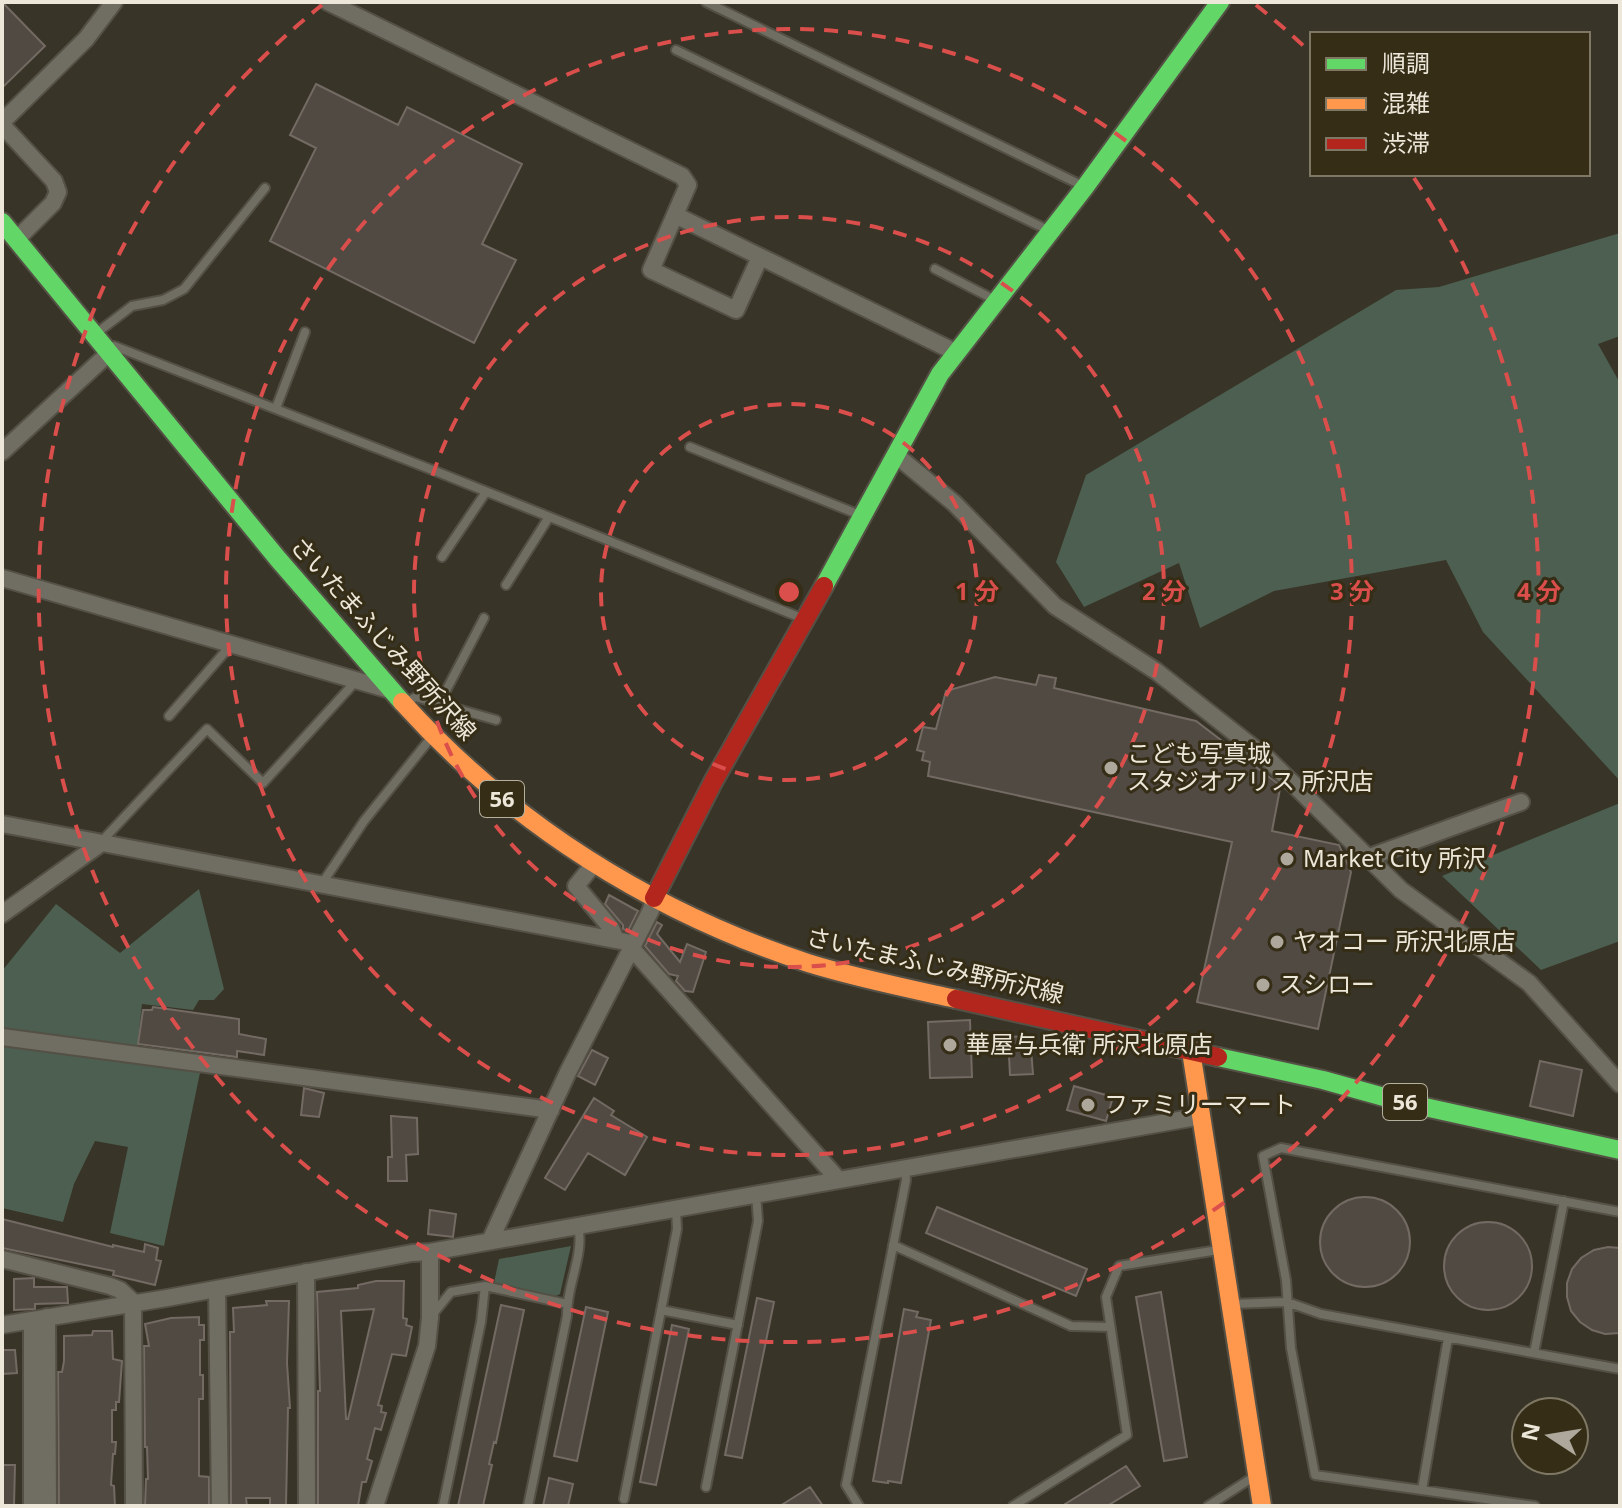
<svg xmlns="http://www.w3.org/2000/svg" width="1622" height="1508" viewBox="0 0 1622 1508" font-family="'Noto Sans','Noto Sans JP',sans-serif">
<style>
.green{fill:#4c5f50}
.building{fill:#514a43;stroke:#726a63;stroke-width:2;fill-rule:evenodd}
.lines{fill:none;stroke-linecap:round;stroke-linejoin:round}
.lane-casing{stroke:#545045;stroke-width:12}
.street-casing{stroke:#545045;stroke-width:20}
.fast-casing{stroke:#545045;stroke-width:22}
.slow-casing{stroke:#545045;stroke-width:22}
.jam-casing{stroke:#545045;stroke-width:22}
.lane{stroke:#706d63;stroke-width:8}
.street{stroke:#706d63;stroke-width:16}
.fast{stroke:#63d668;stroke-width:18}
.slow{stroke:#ff974d;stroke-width:18}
.jam{stroke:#b3261e;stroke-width:18}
.ring{fill:none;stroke:#da4e4b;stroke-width:4;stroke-dasharray:14 10}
.poi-dot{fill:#ada89b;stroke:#352d16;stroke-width:3}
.labels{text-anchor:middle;stroke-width:6;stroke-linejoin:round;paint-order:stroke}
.shield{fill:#352d16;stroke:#b5af9e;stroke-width:2}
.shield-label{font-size:22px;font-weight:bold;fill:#ece7d9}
.street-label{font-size:24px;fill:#ece7d9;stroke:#352d16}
.poi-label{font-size:24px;fill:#ece7d9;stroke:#352d16;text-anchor:start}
.centre{fill:#da4e4b;stroke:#352d16;stroke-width:4}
.ring-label{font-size:24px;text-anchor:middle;font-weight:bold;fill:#da4e4b;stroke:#352d16;stroke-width:6;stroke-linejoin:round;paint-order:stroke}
</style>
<rect width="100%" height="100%" fill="#383427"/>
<path class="green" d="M1620 233V336L1598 344 1620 383V781L1483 632 1446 560 1274 591 1200 628 1179 563 1084 607 1056 562 1086 475 1396 290 1439 287Z
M1620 803V941L1541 970 1442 876Z
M199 889 224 989 214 1000H199L193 1010 142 1004 136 1058 201 1068 164 1246 110 1233 128 1147 95 1141 74 1184 63 1222 2 1208V971L56 904 120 953Z
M571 1246 560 1294 556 1296 494 1283 499 1259Z"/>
<path class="building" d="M2 2 45 46 2 88Z
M316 84 398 125 407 107 522 164 482 244 516 260 474 343 270 241 316 148 290 135Z
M1039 675 1056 678 1054 688 1196 721 1277 783 1280 789 1272 831 1339 845 1351 872 1318 1029 1197 1002 1232 842 928 776 930 762 922 760 924 752 917 750 923 727 936 729 946 691 995 677 1036 685Z
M609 895 638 911 628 931 623 929V925L605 904Z
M657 922 662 925 657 934 680 962 687 944 706 952 693 992 685 991 676 981 678 976 669 974 645 946Z
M153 1007 239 1019V1034L266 1039 264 1055 237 1051V1057L138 1044 143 1010H152Z
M970 1020 972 1077 930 1078 928 1022Z
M1030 1036 1033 1074 1010 1075 1008 1037Z
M592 1050 608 1058 595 1085 578 1076Z
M1540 1061 1582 1070 1573 1116 1530 1106Z
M1074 1086 1113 1097 1106 1121 1067 1110Z
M304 1088 324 1093 319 1117 301 1115Z
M594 1098 614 1111 611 1115 647 1137 625 1175 588 1153 565 1190 545 1178Z
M391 1116 417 1118 418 1154 406 1155 407 1181H388V1157H392Z
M1320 1242a45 45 0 1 1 90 0a45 45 0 1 1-90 0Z
M937 1207 1087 1269 1076 1296 926 1233Z
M430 1210 456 1214 453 1237 428 1234Z
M2 1219 113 1247V1245L144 1252 145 1244 158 1248 156 1260 161 1261 155 1285 113 1275 114 1271 2 1248Z
M1444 1266a44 44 0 1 1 88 0a44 44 0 1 1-88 0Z
M1608 1247 1620 1248V1333L1605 1334 1592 1330 1580 1322 1571 1311 1567 1297V1283L1572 1269 1581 1258 1594 1250Z
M34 1278V1287H67L68 1303 35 1304V1309L14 1310V1279Z
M376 1281H404L403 1318 407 1319 406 1325 412 1327 406 1356 392 1354 378 1405 382 1406 381 1412 386 1413 381 1430 375 1428 367 1459 372 1461 366 1482H362L358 1506H318V1391H320L317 1292 358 1288V1285ZM374 1309 348 1419H346L341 1311Z
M1161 1292 1187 1457 1164 1461 1136 1297Z
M757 1298 774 1302 742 1458 725 1455Z
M266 1301H289L287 1363 290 1408H288L286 1506H270V1498H246L247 1506H231L230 1332H234L233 1308 267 1305Z
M501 1305 524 1310 496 1443 494 1442 489 1464 492 1465 483 1506H458Z
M586 1307 608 1312 577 1461 554 1456Z
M904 1309 918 1312 916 1317 931 1320 901 1483 888 1481V1483L873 1481Z
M199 1317V1325H204V1340H200V1375H203V1399H199V1476L209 1477V1506H145L146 1479H148L147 1447H145L144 1346H149L145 1324 171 1318Z
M672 1325 689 1329 656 1485 640 1482Z
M93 1331H112L113 1359 122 1361 119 1402H116V1410H112V1442H116L115 1454H113L111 1485 114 1486 115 1506H59L58 1372H62L64 1361V1336L92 1335Z
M2 1350H15L17 1373 2 1374Z
M2 1465H15L14 1506H2Z
M1126 1466 1140 1486 1107 1506H1062Z
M549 1478 573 1484 568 1506H543Z
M810 1487 823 1506H780L799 1494Z"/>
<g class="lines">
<g class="lane-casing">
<path id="lane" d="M706 2 1081 185
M676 50 1050 231
M935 269 995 300
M98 332 132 306 163 300 184 289 265 188
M114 346 435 471 804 619
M276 408 305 332
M690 447 860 515
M442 557 486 492
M506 585 549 517
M406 702 416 697 496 720
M439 704 484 618
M169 716 231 645
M100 843 207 729 263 783 356 681
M321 885 364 821 430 739
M893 1245 1071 1326 1110 1327
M1232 1304 1287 1302 1321 1314 1620 1369
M661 1310 738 1325
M433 1314 451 1292 485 1286 567 1304
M1534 1353 1564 1201
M706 1487 758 1221 756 1194
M1422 1490 1448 1338
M624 1499 677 1229 676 1208
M443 1506 481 1322 485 1286
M528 1506 567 1316C566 1285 585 1255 578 1225
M859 1506 846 1485 906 1180 905 1167
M1013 1506 1127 1435 1106 1297 1119 1266 1218 1250
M1208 1506 1255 1476
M1535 1506 1315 1475 1291 1348 1286 1280 1263 1156 1281 1148 1620 1212"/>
</g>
<g class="street-casing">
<path id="street" d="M328 2 682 176 688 185 651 270 736 310 760 257
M2 122 86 39 114 2
M2 125 54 181 58 192 53 203 17 239
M675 215 955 352
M2 452 109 353
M897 456 954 503 1055 606 1156 671 1268 759 1401 890 1529 983 1620 1084
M2 578 390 690
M2 824 626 942 837 1178
M1367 858 1521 802
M593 865 576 886 611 928 616 940
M2 914 100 844
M2 1037 551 1110
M490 1241 568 1072 651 910 654 898
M2 1259 110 1286 120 1290 133 1302 134 1506
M306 1272 307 1506
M217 1289 220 1506
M47 1317 48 1506
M32 1320V1506
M2 1325 167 1298 412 1253 430 1252 1202 1116
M375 1506 427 1346 430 1318V1252"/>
</g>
<g class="fast-casing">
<path id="fast" d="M2 222 278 559 402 702
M824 586 940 374 1085 187 1220 2
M1218 1057 1323 1080 1402 1102 1620 1150"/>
</g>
<g class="slow-casing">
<path id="slow" d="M402 702C512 824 652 912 808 963 856 978 906 988 956 999
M1191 1051 1262 1506"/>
</g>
<g class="jam-casing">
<path id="jam" d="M654 898 713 782 824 586
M956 999 1218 1057"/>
</g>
<use href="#lane" class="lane"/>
<use href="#street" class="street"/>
<use href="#fast" class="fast"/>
<use href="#slow" class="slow"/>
<use href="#jam" class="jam"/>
</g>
<g class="ring">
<circle cx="789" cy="592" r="188"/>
<circle cx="789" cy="592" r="375"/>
<circle cx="789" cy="592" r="563"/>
<path d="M1256 5A750 750 0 0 1 1310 52M1414 178A750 750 0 1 1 322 5"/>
</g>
<g class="poi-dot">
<circle cx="1111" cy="768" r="8"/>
<circle cx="1287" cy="859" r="8"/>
<circle cx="1277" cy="942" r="8"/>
<circle cx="1263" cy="985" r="8"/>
<circle cx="950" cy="1045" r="8"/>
<circle cx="1088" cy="1105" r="8"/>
</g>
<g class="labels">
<g class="shield">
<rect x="480" y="781" width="44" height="36" rx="6"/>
<rect x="1383" y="1084" width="44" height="36" rx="6"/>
</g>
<g class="shield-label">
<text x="502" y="807">56</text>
<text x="1405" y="1110">56</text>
</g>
<g class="street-label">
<text transform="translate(383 639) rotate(48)" y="8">さいたまふじみ野所沢線</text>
<text transform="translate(935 966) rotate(13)" y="8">さいたまふじみ野所沢線</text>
</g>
<g class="poi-label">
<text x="1127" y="762">こども写真城<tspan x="1127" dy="28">スタジオアリス 所沢店</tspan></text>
<text x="1303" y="867">Market City 所沢</text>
<text x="1293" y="950">ヤオコー 所沢北原店</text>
<text x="1279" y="993">スシロー</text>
<text x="966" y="1053">華屋与兵衛 所沢北原店</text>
<text x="1104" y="1113">ファミリーマート</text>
</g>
</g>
<circle cx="789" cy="592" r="12" class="centre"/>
<g class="ring-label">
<text x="977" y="600">1 分</text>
<text x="1164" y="600">2 分</text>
<text x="1352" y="600">3 分</text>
<text x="1539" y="600">4 分</text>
</g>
<rect width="1622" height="1508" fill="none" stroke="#ece7d9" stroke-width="8"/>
<rect x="1310" y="32" width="280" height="144" fill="#352d16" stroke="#7e7764" stroke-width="2"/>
<rect x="1326" y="58" width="40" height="12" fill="#63d668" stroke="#7e7764" stroke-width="2"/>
<text x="1382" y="72" font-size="24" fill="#ece7d9">順調</text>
<rect x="1326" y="98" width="40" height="12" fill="#ff974d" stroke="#7e7764" stroke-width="2"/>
<text x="1382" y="112" font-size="24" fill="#ece7d9">混雑</text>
<rect x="1326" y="138" width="40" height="12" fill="#b3261e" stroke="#7e7764" stroke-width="2"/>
<text x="1382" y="152" font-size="24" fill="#ece7d9">渋滞</text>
<g transform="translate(1550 1436) rotate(282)"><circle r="38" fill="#352d16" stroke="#7e7764" stroke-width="2"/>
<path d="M0-6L14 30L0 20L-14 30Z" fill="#ada89b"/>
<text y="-12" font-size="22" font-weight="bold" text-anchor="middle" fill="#ece7d9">N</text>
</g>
</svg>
